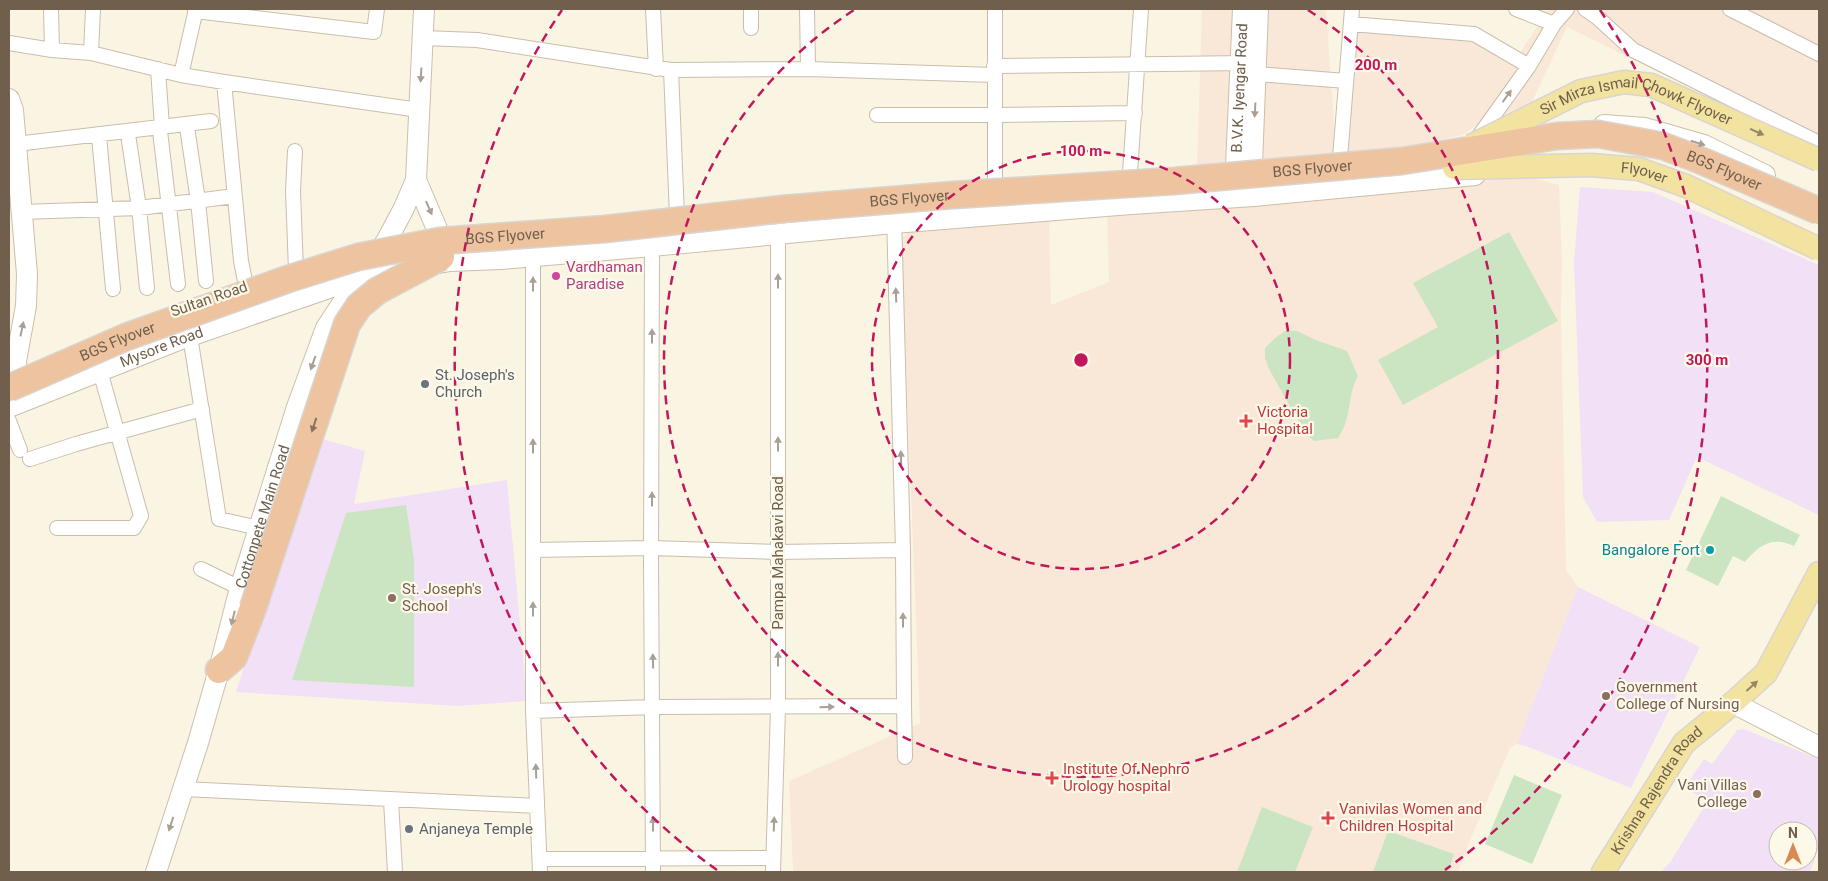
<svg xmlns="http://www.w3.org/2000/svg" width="1828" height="881" viewBox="0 0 1828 881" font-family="Roboto,sans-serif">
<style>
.commercial{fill:#f9e8d7}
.education{fill:#f2e0f6;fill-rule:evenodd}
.green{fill:#cbe5c3}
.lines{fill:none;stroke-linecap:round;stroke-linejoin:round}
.street-casing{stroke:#c9beab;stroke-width:16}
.secondary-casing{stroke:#ccbfa9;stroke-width:22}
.primary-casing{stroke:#dad5d0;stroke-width:25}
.highway-casing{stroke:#dad5d0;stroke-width:29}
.street{stroke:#fff;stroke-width:14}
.secondary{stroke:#fff;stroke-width:20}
.primary{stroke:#f2e3a1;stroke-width:22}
.highway{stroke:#eec39f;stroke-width:26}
.primary-bridge-casing{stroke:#dad5d0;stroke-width:25;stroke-linecap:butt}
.highway-bridge-casing{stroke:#dad5d0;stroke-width:29;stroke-linecap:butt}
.primary-bridge{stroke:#f2e3a1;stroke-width:22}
.highway-bridge{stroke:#eec39f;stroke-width:26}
.oneway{fill:#a99f94}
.oneway2{fill:#968766}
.oneway3{fill:#88735d}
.ring{fill:none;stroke:#c2185b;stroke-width:2.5;stroke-dasharray:9 6}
.hotel-dot{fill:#d1479c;stroke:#fdf9e8;stroke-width:2}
.worship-dot{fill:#6b7280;stroke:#fdf9e8;stroke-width:2}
.health-dot{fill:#e0444e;stroke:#fdf9e8;stroke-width:2}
.culture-dot{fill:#0f9aa8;stroke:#fdf9e8;stroke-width:2}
.education-dot{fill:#8d6e63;stroke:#fdf9e8;stroke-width:2}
.labels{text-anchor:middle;stroke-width:4.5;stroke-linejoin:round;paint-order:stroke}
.street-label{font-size:15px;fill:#6f5f4c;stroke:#fdf9e8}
.hotel-label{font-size:15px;fill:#b23c85;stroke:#fdf9e8;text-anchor:start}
.worship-label{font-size:15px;fill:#5b616d;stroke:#fdf9e8;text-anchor:start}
.health-label{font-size:15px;fill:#be3a42;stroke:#fdf9e8;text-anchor:start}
.culture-label{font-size:15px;fill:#0d838f;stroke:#fdf9e8;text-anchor:end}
.education-label{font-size:15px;fill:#785e54;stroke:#fdf9e8;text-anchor:start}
.centre{fill:#c2185b;stroke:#fdf9e8;stroke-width:2.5}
.ring-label{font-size:15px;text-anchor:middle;font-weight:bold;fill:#c2185b;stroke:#fdf9e8;stroke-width:4.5;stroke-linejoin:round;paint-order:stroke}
</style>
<rect width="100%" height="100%" fill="#faf5e3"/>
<path class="commercial" d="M1202 9H1326L1336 152 1197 166Z
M1549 9H1819V151L1567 27 1531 104 1476 125 1463 135 1418 145 1344 154 1359 19 1468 26 1519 54Z
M1523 175 1559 185 1562 261 1561 311 1566 570 1578 587 1517 744 1510 748 1471 838 1458 872H793L789 781 920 723 901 239 914 227 1049 216 1051 305 1109 282 1107 211Z"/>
<path class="education" d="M1580 187 1653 192 1819 265V515L1697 457 1669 520 1597 522 1583 497 1574 263Z
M319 438 365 451 354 504 507 480 527 701 457 706 236 692Z
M1578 587 1700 647 1631 788 1526 746 1517 744Z
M1744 729 1819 759V847L1810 872H1661L1671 861 1707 802 1685 787 1704 759 1712 764 1737 730ZM1778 831H1808V861H1778Z"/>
<path class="green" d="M1509 232 1558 321 1403 405 1378 360 1438 327 1413 283Z
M1285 331H1297L1316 340 1347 351 1358 376C1346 398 1353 416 1338 438L1314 441 1305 433 1269 369 1265 358V348L1275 338Z
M1721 496 1800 535 1794 546C1772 536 1759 545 1745 562L1733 556 1718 586 1686 570Z
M406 505 414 559V687L292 680 346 513Z
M1514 775 1562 795 1532 864 1485 844Z
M1262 807 1313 827 1295 872H1237Z
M1388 831 1454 854 1448 872H1373Z"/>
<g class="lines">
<g class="street-casing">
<path id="street" d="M51 9 52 50
M653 9 656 69
M807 9 808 69
M995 9V183
M1516 9 1554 24
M1585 9 1598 18 1633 50 1819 143
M1730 9 1819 54
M195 11 374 32 377 9
M1351 24 1474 34 1529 66
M751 28V9
M422 38 477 40 671 70 808 69 994 75
M9 43 52 50 91 53 181 75 224 82 419 110
M91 53 93 9
M994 66 1249 63
M158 69 162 127
M671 70 677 216
M1257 74 1346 81
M181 75 196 9
M224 82 241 261 246 286
M877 115H994L1135 113
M187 127 198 201 206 281
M160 131 178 284
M128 134 139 208 147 288
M99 136 113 289
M1479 136 1529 66 1554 24 1567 9
M16 144 211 121
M295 151 293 191 296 270
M1340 158 1352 9
M1130 173 1141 9
M22 212 139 208 235 196
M652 246 651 562 653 872
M533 255V711L540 872
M190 336 219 519 259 528
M9 421 20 450
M30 459 76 444 202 409
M57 528H134L141 516 100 371
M533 550 651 548 778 552 903 550
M201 569 240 588
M904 706 905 757
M533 711 653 707 904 706 903 550 894 215
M183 789 537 806
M391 800 395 872
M540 859 772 858
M773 872 778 708V234"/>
</g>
<g class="secondary-casing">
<g id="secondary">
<path d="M9 99 13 110 27 274 26 306 16 361 17 377 22 396"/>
<path d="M1604 125 1645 128 1704 145 1765 175"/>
<path d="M416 180 440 236"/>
<path d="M1254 189 1252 165 1258 9"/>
<path id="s1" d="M1237 190 1236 166 1243 9"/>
<path id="s2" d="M9 407 181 339 317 292 364 276 450 261 501 259 652 246 894 223 1131 204 1254 196 1475 175"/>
<path d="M1733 703 1819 747"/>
<path id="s3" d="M156 872 198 743 219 670 239 592 297 407 326 328 349 293 364 276 387 240 404 208 416 180 424 9"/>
</g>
</g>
<g class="primary-casing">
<g id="primary">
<path id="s4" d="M1603 872 1684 743 1733 703 1766 673 1819 573"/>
</g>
</g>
<g class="highway-casing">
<path id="highway" d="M219 670 234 657 253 608"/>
</g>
<use href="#street" class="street"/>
<use href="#secondary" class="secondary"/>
<use href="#primary" class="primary"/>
<use href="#highway" class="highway"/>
<g class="primary-bridge-casing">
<g id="primary-bridge">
<path id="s5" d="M1471 146 1581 91 1624 82 1651 85 1819 160"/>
<path id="s6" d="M1454 168 1591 165 1639 169 1686 186 1819 249"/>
</g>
</g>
<g class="highway-bridge-casing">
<g id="highway-bridge">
<path id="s7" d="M9 388 126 337 288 279 358 257 440 241 605 229 782 209 953 195 1174 181 1402 161 1557 136 1598 134 1663 146 1695 158 1819 211"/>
<path d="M253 608 347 324 359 306 377 291 441 257"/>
</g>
</g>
<use href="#primary-bridge" class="primary-bridge"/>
<use href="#highway-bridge" class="highway-bridge"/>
</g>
<defs><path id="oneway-solid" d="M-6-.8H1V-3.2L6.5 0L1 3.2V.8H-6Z" transform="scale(1.25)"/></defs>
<g class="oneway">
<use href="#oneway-solid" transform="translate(421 75) rotate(93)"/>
<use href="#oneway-solid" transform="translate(1507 96) rotate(-54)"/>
<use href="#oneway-solid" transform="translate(1255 110) rotate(93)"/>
<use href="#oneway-solid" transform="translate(1698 143) rotate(18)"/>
<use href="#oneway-solid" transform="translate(429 208) rotate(66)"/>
<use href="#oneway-solid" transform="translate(778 281) rotate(-90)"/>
<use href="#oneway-solid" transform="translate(533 284) rotate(-90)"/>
<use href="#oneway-solid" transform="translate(896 295) rotate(-92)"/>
<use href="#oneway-solid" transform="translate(22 329) rotate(-78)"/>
<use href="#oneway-solid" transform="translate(652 336) rotate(-90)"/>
<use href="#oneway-solid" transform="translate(313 363) rotate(110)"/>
<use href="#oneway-solid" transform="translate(778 444) rotate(-90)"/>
<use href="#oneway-solid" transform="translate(533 446) rotate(-90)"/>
<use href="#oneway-solid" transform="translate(901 458) rotate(-92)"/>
<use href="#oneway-solid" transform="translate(652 499) rotate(-90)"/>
<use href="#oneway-solid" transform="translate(533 609) rotate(-90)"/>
<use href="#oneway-solid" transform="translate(233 618) rotate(104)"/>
<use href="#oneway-solid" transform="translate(903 620) rotate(-90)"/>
<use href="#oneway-solid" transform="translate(778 659) rotate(-90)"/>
<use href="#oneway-solid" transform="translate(653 661) rotate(-91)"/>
<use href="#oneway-solid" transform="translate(827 707) rotate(-1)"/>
<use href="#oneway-solid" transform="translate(536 771) rotate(-92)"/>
<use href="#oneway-solid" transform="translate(171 824) rotate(108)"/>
<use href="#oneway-solid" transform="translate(653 824) rotate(-90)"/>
<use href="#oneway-solid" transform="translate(774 824) rotate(-88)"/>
</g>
<g class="oneway2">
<use href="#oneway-solid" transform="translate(1757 132) rotate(24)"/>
<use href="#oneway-solid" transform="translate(1752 686) rotate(-42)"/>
</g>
<use class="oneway3" href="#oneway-solid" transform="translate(314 425) rotate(108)"/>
<g class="ring">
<circle cx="1081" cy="360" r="209"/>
<path d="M1308 10A417 417 0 1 1 854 10"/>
<path d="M717 870A626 626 0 0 1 562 10M1600 10A626 626 0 0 1 1445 870"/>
</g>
<circle class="hotel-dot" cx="556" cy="276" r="5"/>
<g class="worship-dot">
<circle cx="425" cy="384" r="5"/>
<circle cx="409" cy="829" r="5"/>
</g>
<g class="health-dot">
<path d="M1243.5 413.5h5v5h5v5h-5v5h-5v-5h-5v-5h5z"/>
<path d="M1049.5 770.5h5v5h5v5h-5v5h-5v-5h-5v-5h5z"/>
<path d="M1325.5 810.5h5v5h5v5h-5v5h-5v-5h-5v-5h5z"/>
</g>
<circle class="culture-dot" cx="1710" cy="550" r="5"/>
<g class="education-dot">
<circle cx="392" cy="598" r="5"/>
<circle cx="1606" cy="696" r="5"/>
<circle cx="1757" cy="794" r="5"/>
</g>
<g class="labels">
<g class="street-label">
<text dy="5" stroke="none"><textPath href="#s1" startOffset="102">B.V.K. Iyengar Road</textPath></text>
<text dy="5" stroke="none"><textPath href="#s5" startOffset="180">Sir Mirza Ismail Chowk Flyover</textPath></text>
<text dy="5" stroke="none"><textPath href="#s7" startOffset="1332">BGS Flyover</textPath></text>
<text dy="5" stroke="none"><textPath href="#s7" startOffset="1752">BGS Flyover</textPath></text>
<text dy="5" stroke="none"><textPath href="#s6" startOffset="191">Flyover</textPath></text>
<text dy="5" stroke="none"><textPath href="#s7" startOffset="928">BGS Flyover</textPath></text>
<text dy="5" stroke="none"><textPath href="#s7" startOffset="522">BGS Flyover</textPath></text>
<text transform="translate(209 299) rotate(-19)" y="5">Sultan Road</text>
<text dy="5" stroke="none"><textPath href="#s7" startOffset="118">BGS Flyover</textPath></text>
<text dy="5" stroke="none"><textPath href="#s2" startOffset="164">Mysore Road</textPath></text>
<text dy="5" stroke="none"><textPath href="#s3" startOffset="371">Cottonpete Main Road</textPath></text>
<text transform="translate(778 553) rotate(-90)" y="5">Pampa Mahakavi Road</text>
<text dy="5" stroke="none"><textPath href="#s4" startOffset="98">Krishna Rajendra Road</textPath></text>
</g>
<g class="hotel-label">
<text x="566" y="272">Vardhaman<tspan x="566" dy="17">Paradise</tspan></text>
</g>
<g class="worship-label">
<text x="435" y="380">St. Joseph's<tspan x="435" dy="17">Church</tspan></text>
<text x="419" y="834">Anjaneya Temple</text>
</g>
<g class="health-label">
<text x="1257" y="417">Victoria<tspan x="1257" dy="17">Hospital</tspan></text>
<text x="1063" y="774">Institute Of Nephro<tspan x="1063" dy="17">Urology hospital</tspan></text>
<text x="1339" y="814">Vanivilas Women and<tspan x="1339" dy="17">Children Hospital</tspan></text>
</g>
<g class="culture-label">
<text x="1700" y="555">Bangalore Fort</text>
</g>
<g class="education-label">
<text x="402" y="594">St. Joseph's<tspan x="402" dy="17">School</tspan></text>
<text x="1616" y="692">Government<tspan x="1616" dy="17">College of Nursing</tspan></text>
<text x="1747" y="790" text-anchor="end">Vani Villas<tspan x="1747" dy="17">College</tspan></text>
</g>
</g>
<circle cx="1081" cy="360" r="8" class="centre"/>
<g class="ring-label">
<text x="1376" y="70">200 m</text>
<text x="1081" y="156">100 m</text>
<text x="1707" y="365">300 m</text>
</g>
<rect width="1828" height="881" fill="none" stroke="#6f5f4c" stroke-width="20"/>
<g transform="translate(1793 846)"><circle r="24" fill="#fdf9e8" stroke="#c4bbaa"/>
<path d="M0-4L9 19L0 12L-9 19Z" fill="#d88a53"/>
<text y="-8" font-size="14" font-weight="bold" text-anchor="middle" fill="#6f5f4c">N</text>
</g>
</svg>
